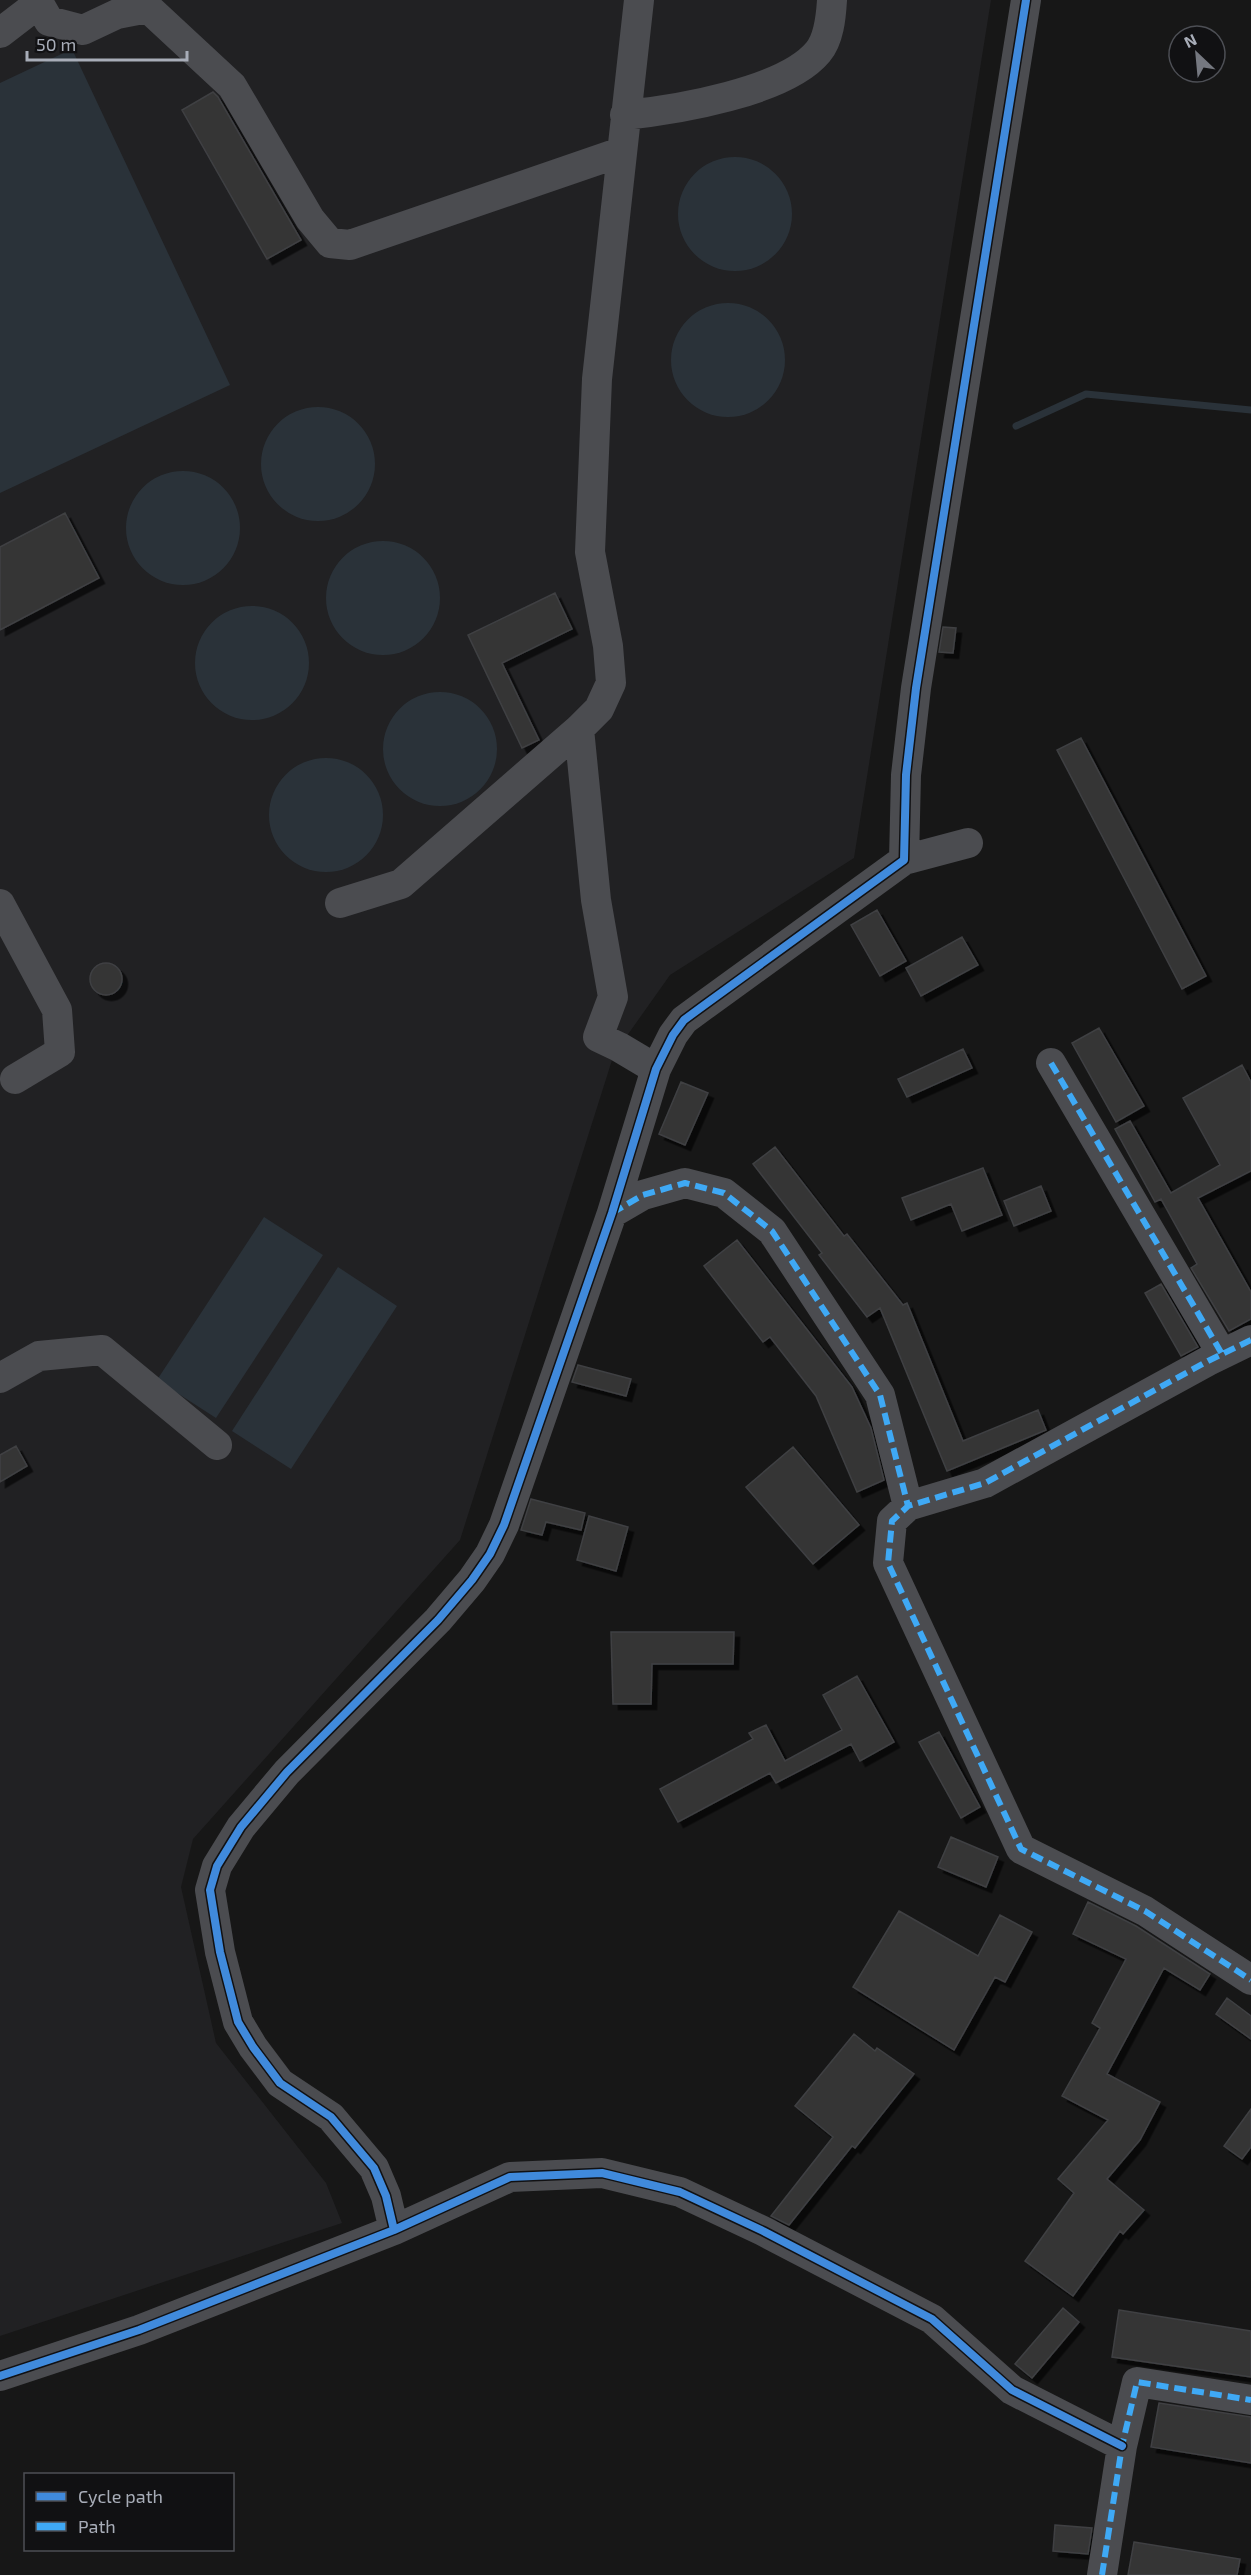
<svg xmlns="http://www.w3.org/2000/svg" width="1251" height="2575" viewBox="0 0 1251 2575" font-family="'Exo 2',sans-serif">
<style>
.built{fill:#212123}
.water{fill:#2a3239}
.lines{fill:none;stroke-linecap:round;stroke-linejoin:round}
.stream{stroke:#2a3239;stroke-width:7}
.building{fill:#353536;stroke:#3f4043;stroke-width:1.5;filter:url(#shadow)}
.minor{stroke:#4b4c50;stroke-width:30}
.quiet{stroke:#3fa9f5;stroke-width:6;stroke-dasharray:12 6;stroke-linecap:butt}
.cycleway-casing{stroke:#111113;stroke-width:11}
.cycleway{stroke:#408adc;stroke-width:8}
</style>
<defs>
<filter id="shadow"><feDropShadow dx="5.5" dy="5.5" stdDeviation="0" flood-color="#0009"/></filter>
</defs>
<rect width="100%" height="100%" fill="#171717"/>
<path class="built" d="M0 0H991L854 858 670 975 619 1047 613 1057 460 1540 193 1839 181 1887 216 2043 326 2183 342 2223 0 2336Z"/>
<path class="water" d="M72 49 230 385 0 493V83Z
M678 214a57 57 0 1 1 114 0a57 57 0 1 1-114 0Z
M671 360a57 57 0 1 1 114 0a57 57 0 1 1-114 0Z
M261 464a57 57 0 1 1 114 0a57 57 0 1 1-114 0Z
M126 528a57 57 0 1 1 114 0a57 57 0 1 1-114 0Z
M326 598a57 57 0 1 1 114 0a57 57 0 1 1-114 0Z
M195 663a57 57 0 1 1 114 0a57 57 0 1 1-114 0Z
M383 749a57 57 0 1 1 114 0a57 57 0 1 1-114 0Z
M269 815a57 57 0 1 1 114 0a57 57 0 1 1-114 0Z
M264 1217 323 1255 216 1418 157 1380Z
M338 1267 397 1306 291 1469 232 1431Z"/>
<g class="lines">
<path class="stream" d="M1016 426 1086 394 1251 410"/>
</g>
<path class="building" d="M213 92 218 97 301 240 267 259 182 110Z
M65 513 99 578 0 630V547Z
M555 593 572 629 502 663 539 740 522 748 468 635Z
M943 627 956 628 953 653 939 652Z
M1081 738 1206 976 1182 989 1057 750Z
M877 910 906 961 880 976 851 925Z
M962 937 978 965 921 996 906 968Z
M90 979a16 16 0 1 1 32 0a16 16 0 1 1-32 0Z
M1099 1028 1144 1106 1116 1122 1072 1043Z
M963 1049 972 1068 907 1097 898 1079Z
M1242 1065 1251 1082V1171L1198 1198 1251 1292V1319L1229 1331 1191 1268 1197 1264 1161 1199 1155 1202 1115 1129 1130 1121 1171 1193 1220 1165 1183 1098Z
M681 1082 708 1093 685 1145 659 1134Z
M775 1147 844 1236 847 1234 903 1305 907 1303 963 1441 1038 1410 1046 1430 947 1471 880 1308 867 1317 819 1255 822 1253 753 1164Z
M983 1168 1002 1215 962 1231 951 1204 911 1220 902 1198Z
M1041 1186 1051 1211 1014 1226 1004 1201Z
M737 1240 852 1387 871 1428 884 1480 857 1492 816 1396 770 1337 763 1342 704 1266Z
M1161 1284 1198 1347 1181 1356 1145 1293Z
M578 1365 631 1379 626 1396 572 1382Z
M16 1446 27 1466 0 1482V1455Z
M793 1447 859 1525 813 1564 746 1487Z
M531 1499 585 1513 581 1530 546 1522 542 1535 521 1530Z
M589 1516 628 1527 616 1571 577 1560Z
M611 1632H734L733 1664H652L651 1704H613Z
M857 1676 894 1742 860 1761 851 1744 776 1783 770 1773 678 1822 660 1789 753 1739 749 1733 766 1725 785 1761 842 1730 823 1695Z
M939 1732 980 1807 961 1818 919 1742Z
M951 1837 998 1857 986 1887 938 1867Z
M1088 1902 1136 1926 1210 1974 1200 1990 1164 1968 1107 2074 1160 2102 1140 2140 1107 2179 1144 2210 1123 2234 1120 2231 1073 2296 1025 2261 1074 2193 1058 2179 1108 2120 1062 2096 1100 2028 1092 2023 1126 1959 1073 1934Z
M899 1911 978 1956 1000 1915 1032 1932 1005 1982 995 1977 954 2050 853 1987Z
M1227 1998 1251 2016V2039L1216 2014Z
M854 2034 875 2051 877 2048 914 2074 855 2148 852 2146 789 2225 771 2216 833 2137 795 2106Z
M1251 2109V2147L1242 2159 1224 2146Z
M1063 2308 1079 2322 1032 2378 1015 2364Z
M1119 2310 1251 2331V2377L1112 2357Z
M1159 2403 1251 2417V2463L1151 2447Z
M1055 2525 1092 2528 1088 2554 1053 2551Z
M1134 2542 1240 2559 1237 2575H1128Z"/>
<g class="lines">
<path class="minor" d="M37 0 49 21 83 30 117 14 148 8 232 86 310 219 330 243 350 245 621 152
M0 33 39 3
M625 115C675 110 785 92 818 52 829 39 831 17 832 0
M579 729 596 900 613 997 598 1037 619 1047 656 1069
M904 860 968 843
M340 903 401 884 579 729 599 709 611 683 608 646 590 552 597 379 639 0
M0 904 57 1010 60 1052 15 1079
M1051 1063 1222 1354
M612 1213 643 1195 685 1183 724 1193 772 1231 880 1395 908 1506
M1251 1340 1208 1361 985 1483 908 1506 892 1521 888 1563 1021 1849 1145 1911 1251 1980
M0 1378 39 1356 102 1350 217 1445
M394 2230 386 2196 374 2168 331 2117 280 2083 253 2047 238 2022 220 1952 210 1890 217 1866 241 1827 287 1772 438 1620 472 1580 490 1554 504 1525 612 1213 656 1069 673 1035 684 1020 703 1006 904 860 906 775 916 688 1026 0
M0 2376 139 2330 394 2230 510 2177 602 2173 680 2192 763 2231 932 2319 1012 2390 1122 2446
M1102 2575 1122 2446 1137 2382 1251 2400"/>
<path class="quiet" d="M1051 1063 1222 1354
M612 1213 643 1195 685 1183 724 1193 772 1231 880 1395 908 1506
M1251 1340 1208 1361 985 1483 908 1506 892 1521 888 1563 1021 1849 1145 1911 1251 1980
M1102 2575 1122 2446 1137 2382 1251 2400"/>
<g class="cycleway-casing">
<path id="cycleway" d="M394 2230 386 2196 374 2168 331 2117 280 2083 253 2047 238 2022 220 1952 210 1890 217 1866 241 1827 287 1772 438 1620 472 1580 490 1554 504 1525 612 1213 656 1069 673 1035 684 1020 703 1006 904 860 906 775 916 688 1026 0
M0 2376 139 2330 394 2230 510 2177 602 2173 680 2192 763 2231 932 2319 1012 2390 1122 2446"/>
</g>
<use href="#cycleway" class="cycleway"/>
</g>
<rect x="24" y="2473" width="210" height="78" fill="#111113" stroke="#4d4f55" stroke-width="1.5"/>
<rect x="36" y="2492" width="30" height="9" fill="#408adc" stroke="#4d4f55" stroke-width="1.5"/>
<text x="78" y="2503" font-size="18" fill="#a8adb8">Cycle path</text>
<rect x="36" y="2522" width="30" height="9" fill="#3fa9f5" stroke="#4d4f55" stroke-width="1.5"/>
<text x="78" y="2533" font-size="18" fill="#a8adb8">Path</text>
<g transform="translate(1197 54) rotate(334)"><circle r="28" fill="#111113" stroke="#4d4f55" stroke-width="1.5"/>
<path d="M0-4.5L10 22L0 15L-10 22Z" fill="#757880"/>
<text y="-9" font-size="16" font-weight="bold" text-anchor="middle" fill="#a8adb8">N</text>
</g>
<path d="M27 51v9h160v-9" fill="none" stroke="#a8adb8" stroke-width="3"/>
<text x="36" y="51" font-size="18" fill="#a8adb8" stroke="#111113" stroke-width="4.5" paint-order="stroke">50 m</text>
</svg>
